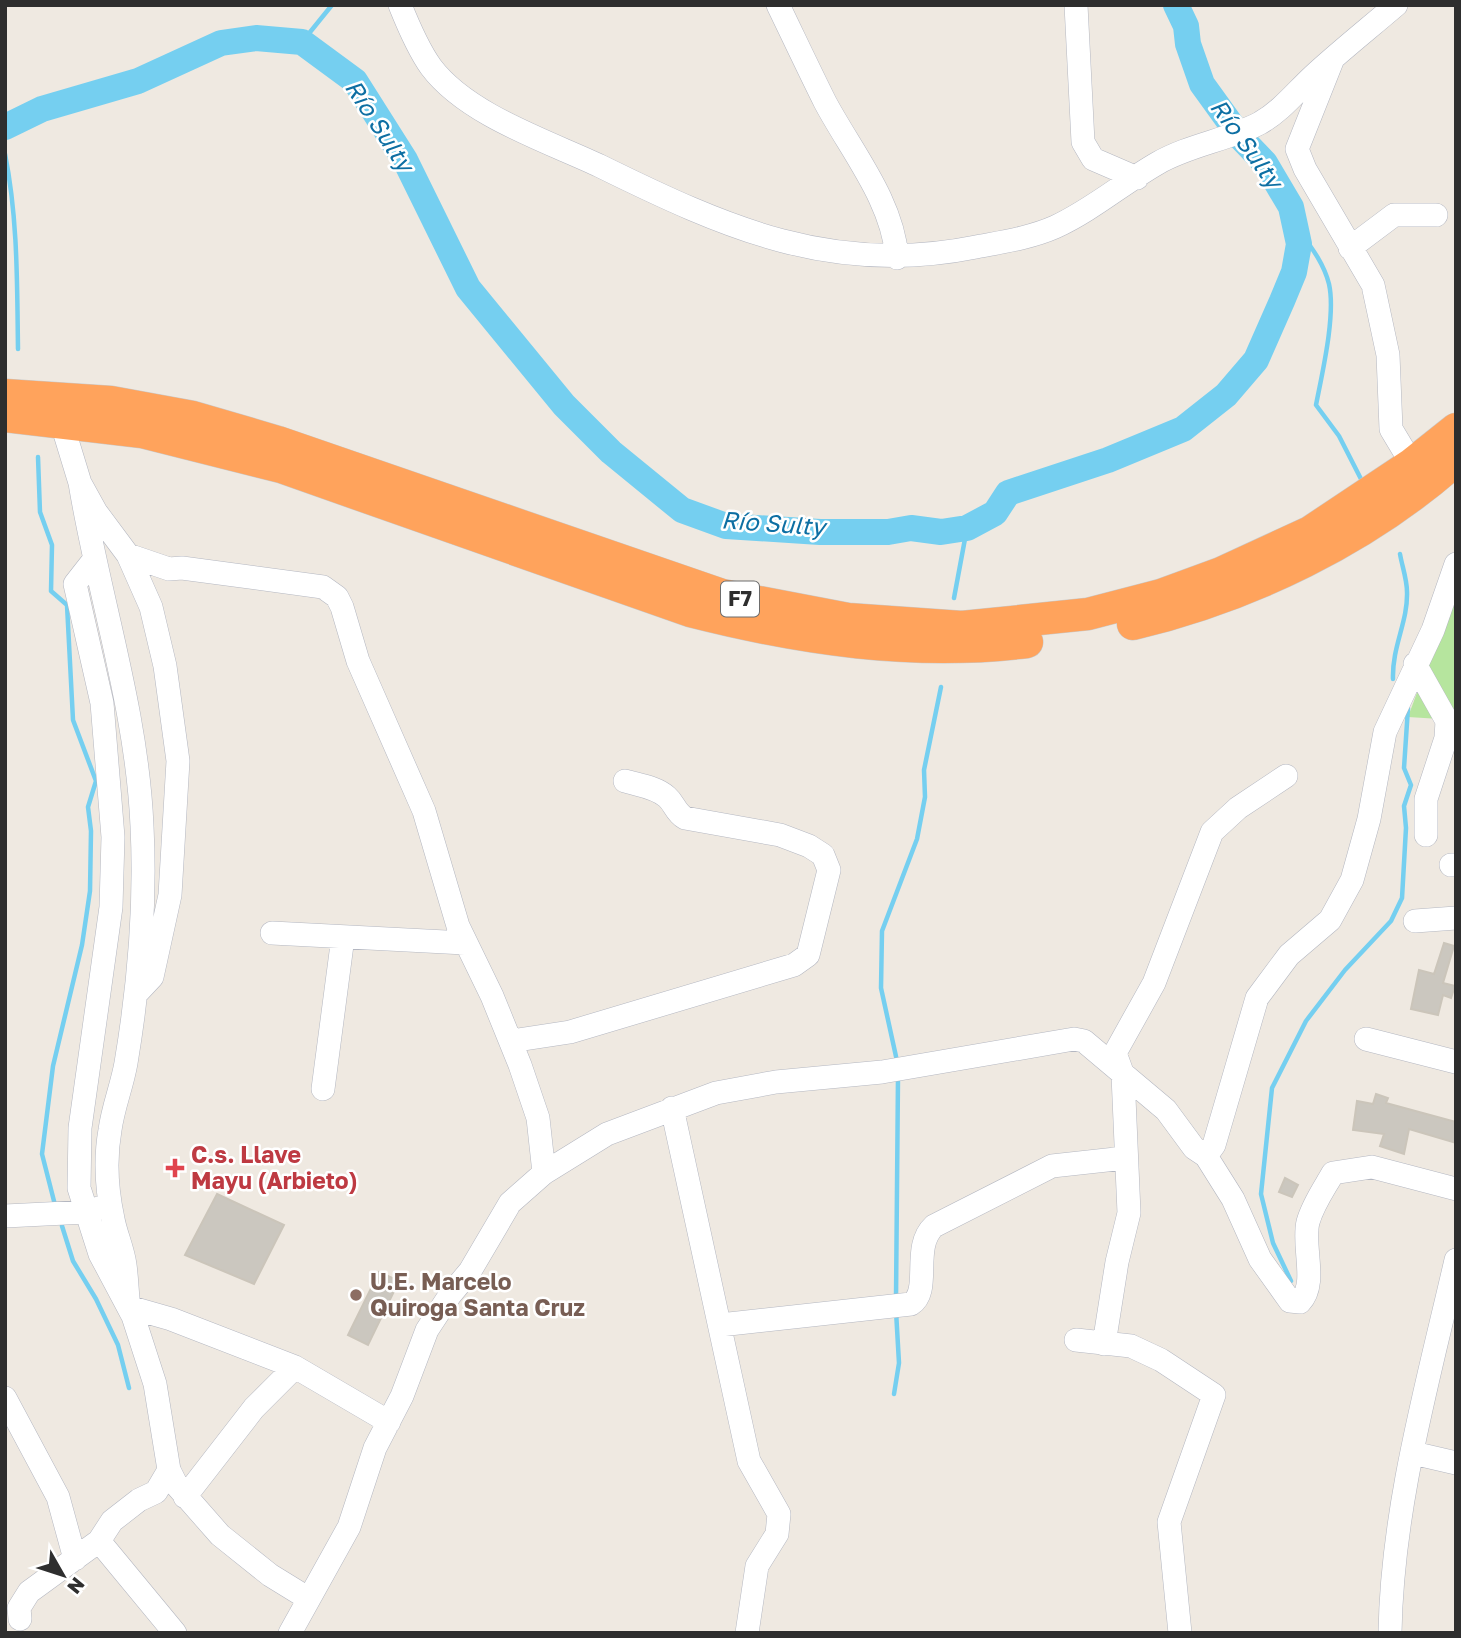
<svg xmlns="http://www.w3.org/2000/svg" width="1461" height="1638" viewBox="0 0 1461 1638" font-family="'Golos Text',sans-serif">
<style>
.grass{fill:#b6e59e}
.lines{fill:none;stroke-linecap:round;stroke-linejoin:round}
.stream{stroke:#75cff0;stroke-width:4.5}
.river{stroke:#75cff0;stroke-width:26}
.building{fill:#cbc7bf;stroke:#cbc5ba;stroke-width:2}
.minor-casing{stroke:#b4b7c1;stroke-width:24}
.highway-casing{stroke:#c9c9c9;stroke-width:33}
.minor{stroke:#fff;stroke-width:23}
.highway{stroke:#ffa35c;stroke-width:32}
.health-dot{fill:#e0444e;stroke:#fff;stroke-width:2.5}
.education-dot{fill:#8d6e63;stroke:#fff;stroke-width:2.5}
.labels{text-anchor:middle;stroke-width:5;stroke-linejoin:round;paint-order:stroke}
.shield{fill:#fff;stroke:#6d6d6d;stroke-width:2}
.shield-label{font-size:21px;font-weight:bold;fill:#2e2e2e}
.health-label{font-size:23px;font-weight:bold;fill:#be3a42;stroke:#fff;text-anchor:start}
.education-label{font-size:23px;font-weight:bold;fill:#785e54;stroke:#fff;text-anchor:start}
.water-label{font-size:24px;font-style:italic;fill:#0d6fa3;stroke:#fff}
</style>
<rect width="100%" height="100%" fill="#efe9e1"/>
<path class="grass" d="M1456 587V720L1408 717Z"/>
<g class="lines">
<path class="stream" d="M302 42 332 5
M5 154C18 219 17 284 18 349
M1293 222C1307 242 1323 260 1329 284 1336 315 1322 374 1316 405L1339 436 1361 479
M38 457 40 512 52 545 51 591 67 605 73 720 96 781 88 807 91 831 90 891 82 945 53 1066 42 1154 55 1205
M954 598 967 528
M1393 679C1392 646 1408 622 1407 592 1407 579 1402 566 1400 554
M897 1061 881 988 882 931 917 839 925 797 924 770 941 687
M62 1226 73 1261 96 1299 118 1345 129 1388
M1291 1281 1273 1243 1261 1194 1272 1088 1306 1021 1345 970 1391 921 1402 898 1406 828 1404 806 1411 785 1404 768 1408 708
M896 1299 898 1077
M894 1394 899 1363 896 1311"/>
<path class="river" d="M5 127 42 109 138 81 221 43 256 38 302 42 355 81 405 160 468 288 564 405 611 452 682 510 726 526 820 532H888L911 528 941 532 967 528 995 513 1008 493 1108 460 1183 429 1226 395 1256 360 1282 301 1294 272 1299 244 1291 207 1265 163 1241 138 1202 84 1188 44 1186 26 1176 5"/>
</g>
<path class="building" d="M1444 943 1454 946 1443 983 1455 986 1451 998 1443 995 1438 1015 1411 1009 1419 970 1434 974Z
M1376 1094 1388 1098 1386 1103 1456 1122V1143L1409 1129 1404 1154 1380 1146 1384 1134 1353 1130 1357 1101 1373 1104Z
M1285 1178 1298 1185 1292 1197 1279 1192Z
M217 1194 284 1225 254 1284 185 1255Z
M379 1272 399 1281 368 1345 348 1335Z"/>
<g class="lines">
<g class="minor-casing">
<path id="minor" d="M400 5C408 25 418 49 431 67 467 115 547 141 600 166 726 228 833 276 976 247 1002 242 1030 238 1055 227 1092 210 1123 183 1158 163 1189 145 1228 140 1260 123 1281 111 1295 93 1312 77 1339 52 1368 29 1396 5
M778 5C794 38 809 70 825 102 851 151 893 201 897 258
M1076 5 1083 142 1093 159 1137 178
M1332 61 1297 149 1305 169 1373 285 1388 355 1391 429 1412 464
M1350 248 1394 215H1436
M62 424 80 483 96 512 128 555 151 607 165 666 178 761 170 895 152 977 137 993
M80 483C99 598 137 709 142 826 146 905 139 985 126 1063 122 1086 113 1107 110 1130 105 1158 107 1191 113 1219 116 1235 123 1249 125 1265 127 1279 127 1293 129 1307L171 1319 295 1367 389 1422
M128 555 169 569 182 568 323 587 337 597 342 607 358 661 424 811 458 926 492 996 520 1065 538 1118 544 1173
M93 561 75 584 102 703 113 837 111 907 80 1128 79 1188 100 1254 133 1316 155 1384 169 1470 177 1486 220 1535 270 1575 309 1599
M1415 664 1447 721 1446 738 1426 799V835
M1451 865H1456
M1415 921 1456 918
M272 933 465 943
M1366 1039 1456 1062
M511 1041 570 1032 794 965 808 955 829 870 823 855 809 846 780 835 685 818C675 812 675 804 667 797 656 787 638 785 625 781
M323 1089 343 937
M672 1108 749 1461 779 1514 777 1534 757 1566 747 1633
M1206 1156 1214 1145 1257 998 1289 955 1330 920 1352 880 1369 819 1385 732 1433 630 1456 564
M5 1216 86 1212 99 1208
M720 1325 911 1304C932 1291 911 1247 934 1226L1052 1166 1125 1158
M1076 1340 1131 1346 1161 1360 1214 1395 1169 1522 1180 1633
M1104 1344 1117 1262 1129 1213 1123 1075 1115 1053 1154 983 1212 832 1238 808 1286 776
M5 1398 58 1497 75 1559
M1413 1453 1456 1463
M185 1497 254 1408 295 1367
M99 1541 175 1633
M20 1619 19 1608 29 1592 99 1541 112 1521 139 1500 156 1492 169 1470
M290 1633 349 1527 375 1448 402 1396 427 1330 450 1295 470 1271 510 1203 544 1173 607 1134 716 1093 776 1082 882 1072 1074 1039 1084 1041 1166 1110 1194 1148 1206 1156 1233 1199 1260 1259 1290 1301 1300 1302C1318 1284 1302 1246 1308 1222 1313 1204 1324 1189 1333 1173L1372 1167 1456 1189
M1390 1633C1392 1507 1428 1382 1456 1260"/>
</g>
<g class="highway-casing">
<path id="highway" d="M5 395 111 402 193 417 278 442 722 595 848 619 962 627 1088 614 1161 595 1221 573 1310 532 1412 464 1456 429
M5 416 142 432 281 467 690 611C800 639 913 656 1027 642
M1133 624C1250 596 1366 540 1456 460"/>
</g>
<use href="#minor" class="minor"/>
<use href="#highway" class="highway"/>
</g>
<path class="health-dot" d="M171.5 1157.5h7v7h7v7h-7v7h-7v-7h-7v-7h7z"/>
<circle class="education-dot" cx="356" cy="1295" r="7"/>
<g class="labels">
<rect class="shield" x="721" y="581.5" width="38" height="35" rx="5"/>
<g class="shield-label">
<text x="740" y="606">F7</text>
</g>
<g class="health-label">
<text x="191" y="1163">C.s. Llave<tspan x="191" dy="26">Mayu (Arbieto)</tspan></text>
</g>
<g class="education-label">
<text x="370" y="1290">U.E. Marcelo<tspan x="370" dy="26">Quiroga Santa Cruz</tspan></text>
</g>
<g class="water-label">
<text transform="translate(379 126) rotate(57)" y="8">Río Sulty</text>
<text transform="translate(1246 144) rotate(54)" y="8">Río Sulty</text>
<text transform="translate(773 524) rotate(4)" y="8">Río Sulty</text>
</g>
</g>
<rect width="1461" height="1638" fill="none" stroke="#2e2e2e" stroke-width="14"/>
<g transform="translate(63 1575) rotate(129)" stroke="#ffffff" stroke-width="5" paint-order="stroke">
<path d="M0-5L12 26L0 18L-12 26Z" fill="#2e2e2e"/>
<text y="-10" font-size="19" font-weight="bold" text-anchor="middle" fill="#2e2e2e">N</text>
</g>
</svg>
